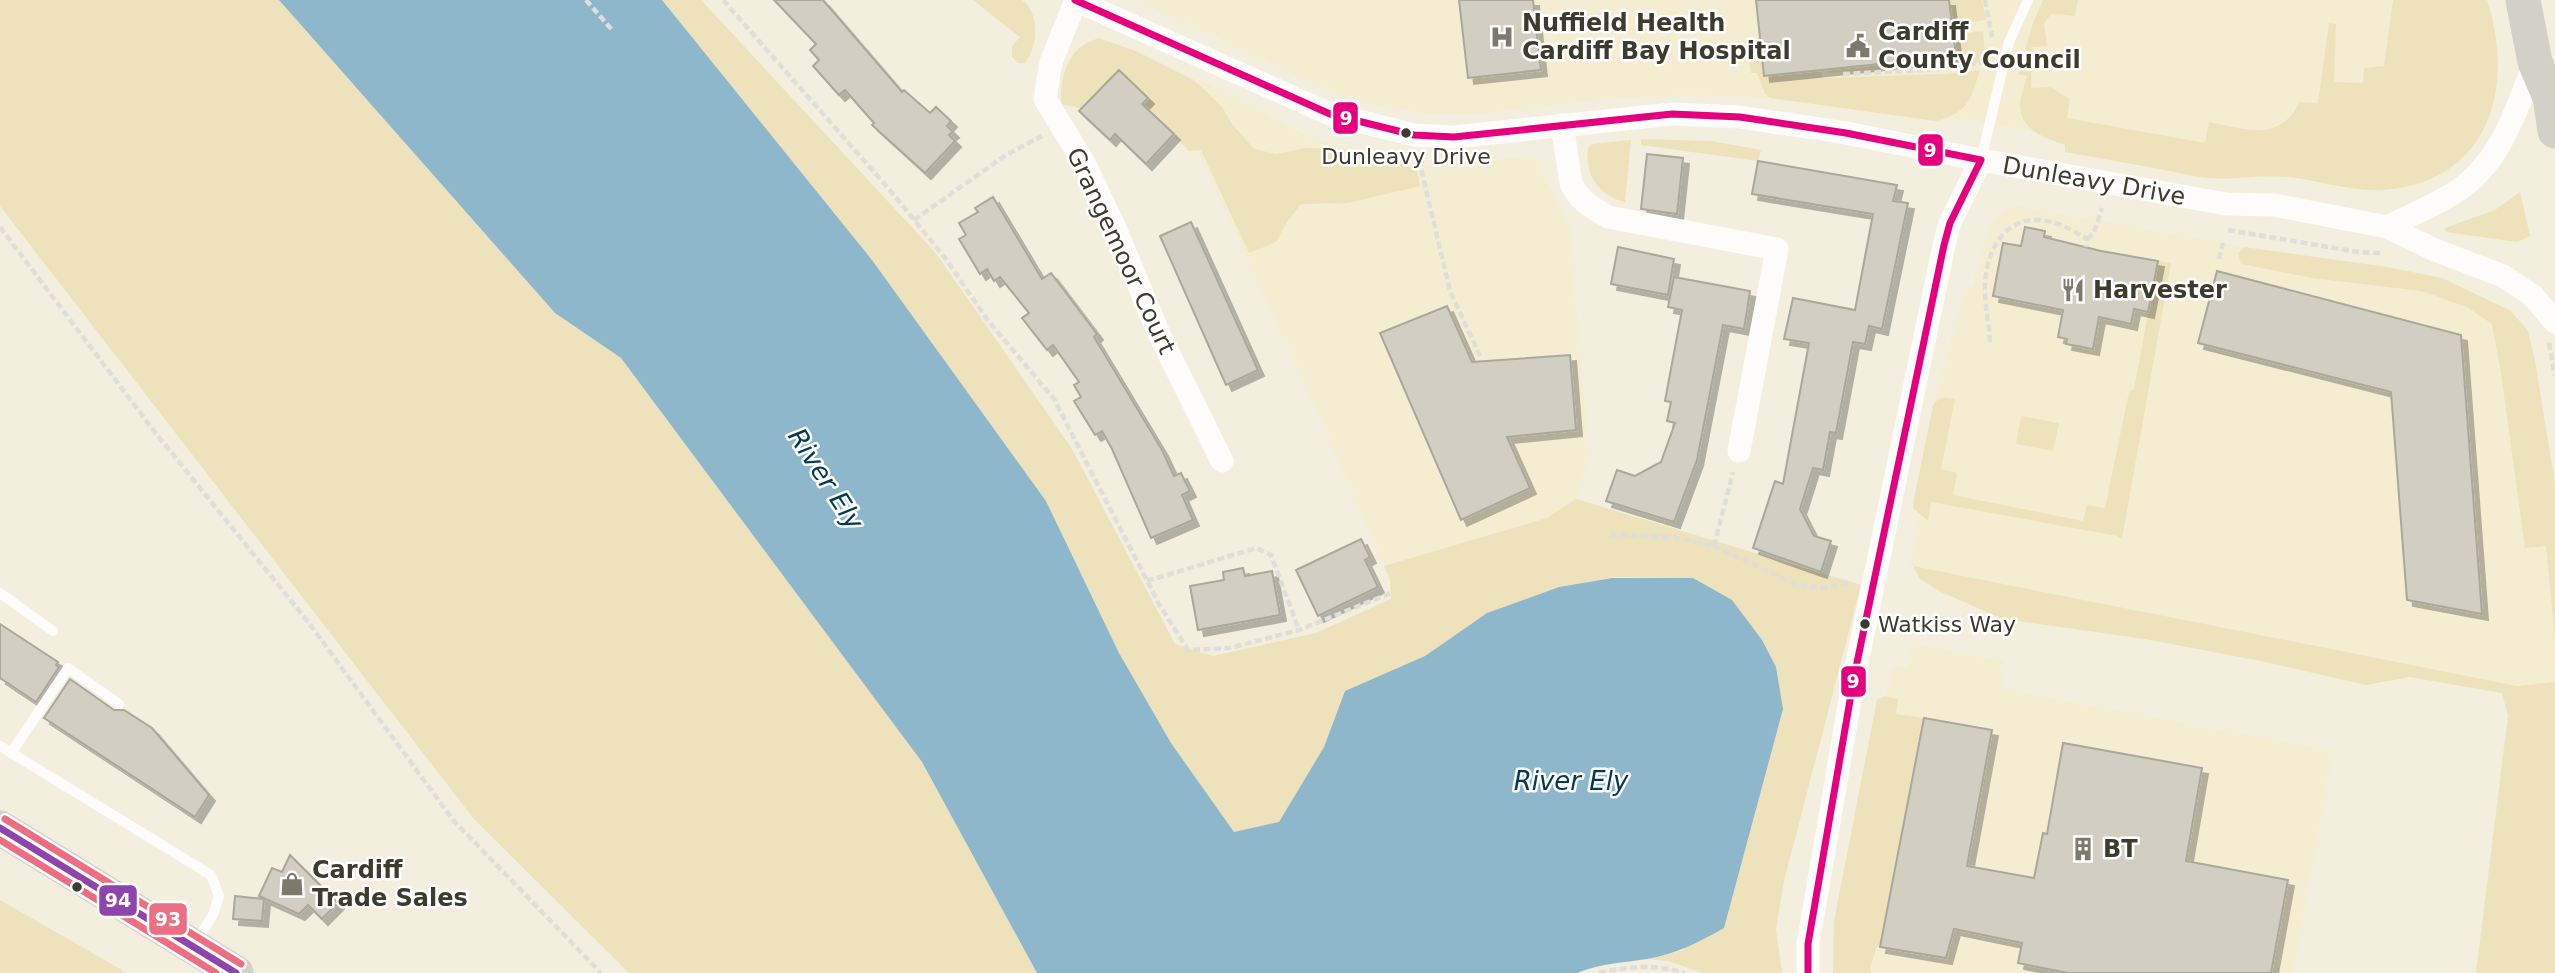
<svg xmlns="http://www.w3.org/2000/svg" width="2555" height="973" viewBox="0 0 2555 973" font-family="'DejaVu Sans',sans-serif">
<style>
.built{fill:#f5edd2}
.green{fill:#ede2bb}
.water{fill:#8fb7cc}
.building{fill:#d2cec1;stroke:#aaa79b;stroke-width:2;filter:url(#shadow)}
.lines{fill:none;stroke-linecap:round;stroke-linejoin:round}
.path{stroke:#dfded9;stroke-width:4.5;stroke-dasharray:7 3.5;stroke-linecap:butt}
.lane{stroke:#fdfcfa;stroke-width:10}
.street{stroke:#fdfcfa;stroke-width:23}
.primary{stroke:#d3d0c8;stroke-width:35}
.bus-1-casing{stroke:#fff;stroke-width:12}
.bus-2-casing{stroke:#fff;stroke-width:12}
.bus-3-casing{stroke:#fff;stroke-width:12}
.bus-4-casing{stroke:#fff;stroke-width:12}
.bus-1{stroke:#e5007d;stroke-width:7}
.bus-2{stroke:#8e44ad;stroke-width:7}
.bus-3{stroke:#eb6e82;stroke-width:7}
.bus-4{stroke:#eb6e82;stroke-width:7}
.bus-dot{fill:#3d3a2e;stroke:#fff;stroke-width:2.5}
.labels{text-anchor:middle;stroke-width:5;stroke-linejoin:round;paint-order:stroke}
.bus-label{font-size:22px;fill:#3d3a2e;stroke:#fff}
.poi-label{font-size:24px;font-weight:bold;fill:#3d3a2e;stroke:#fff;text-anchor:start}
.street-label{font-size:24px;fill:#3d3a2e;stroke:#fff}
.water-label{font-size:26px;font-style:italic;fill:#043952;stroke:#fff}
.line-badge{stroke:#fff;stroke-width:2.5}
.badge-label{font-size:19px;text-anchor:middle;font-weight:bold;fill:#fff}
</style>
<defs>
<filter id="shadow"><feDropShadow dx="6" dy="6" stdDeviation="0" flood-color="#0004"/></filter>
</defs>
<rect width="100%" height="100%" fill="#f3eede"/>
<path class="built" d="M1135 0H2481L2483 131 2467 151 2445 172 2417 186 2380 190 2332 185 2287 176 2207 178 2065 152V145L2032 131 1951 117 1936 121 1770 98 1693 95 1619 98 1478 114H1426L1371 105 1330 91 1204 31Z
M1199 80 1314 139 1374 157 1416 167 1536 156 1569 227 1589 454 1576 499 1547 518 1384 566 1311 397 1192 138Z
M2017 206 2244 247 2387 267 2442 278 2498 305 2546 546 2555 638V682L2517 686 1910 565 1920 515 1913 508 1914 499 1933 406 1966 286 1972 287 1991 223 2008 208Z
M1912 644 2005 661 2001 689 2333 751 2293 973H1834V933L1893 666 1907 667Z"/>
<path class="green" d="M0 0H279L555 313 621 358 922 762 1037 973H629L474 819 0 206Z
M662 0H701L935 252 1072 449 1175 644 1213 656 1316 633 1391 599 1390 580 1384 566 1547 518 1576 499 1861 585 1784 881 1776 930 1782 973H1703L1668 961 1646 959 1684 950 1693 578 1614 577 1559 587 1487 613 1425 656 1345 691 1324 747 1279 823 1234 832 1171 743 1119 653 1046 501 872 260Z
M973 0H1022C1040 13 1038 47 1025 63H1018L1012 57V46L1020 37Z
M1949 0H1982L1986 20 1952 25Z
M2043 0H2078L2075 16 2051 14 2044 24 2047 46 2032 47 2031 88 2050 87 2070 99 2067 118 2205 143 2209 122C2247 129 2279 143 2300 102L2318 103 2329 23 2336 24 2334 82 2363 83 2364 68 2384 66 2393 0H2487C2516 90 2488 182 2383 190 2351 192 2319 180 2288 177 2261 174 2234 180 2207 178 2192 176 2176 172 2160 169 2129 163 2097 158 2065 152V145C2045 138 2019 130 2020 103 2021 95 2025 85 2027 76L2018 74 2033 23Z
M1983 31 1985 54 1980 62 1951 66 1828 73 1827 69 1955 56 1953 35Z
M1098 38 1136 51 1194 80 1222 107 1233 125 1254 149 1276 154 1306 148 1345 149 1416 167 1420 186 1348 203 1301 204 1287 222 1276 242 1249 253 1201 150 1189 151 1141 103 1083 109 1062 104C1058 86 1066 57 1082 46 1087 42 1093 41 1098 38Z
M1749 60 1763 61 1765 76 1820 70 1823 78 1945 74 1980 70C1971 99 1968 113 1936 121L1770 98 1765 94 1757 73H1751Z
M1641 139 1711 141 1761 150 1758 161 1641 145Z
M1631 140 1625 202C1598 195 1585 175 1588 148L1592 144Z
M2520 192 2530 236 2517 242 2446 232 2445 228 2495 210Z
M2244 247 2387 267 2442 278 2511 311 2528 331 2535 361 2555 484V638L2546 546 2525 548 2501 373 2492 324 2467 307 2421 291 2312 278 2241 264 2238 253Z
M2158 261 2171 263 2122 539 2117 536 1931 502 1928 521 1913 508 1914 499 1933 406C1938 396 1946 397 1955 399L1941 469 1957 473 1953 495 2083 521 2087 505 2105 508 2129 392 2134 389Z
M2021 416 2059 423 2053 451 2016 444Z
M1913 566 2517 686 2555 682V973H2476L2508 716 2502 693 2410 677 2366 685 2261 661 2145 639 2003 619 1941 592 1920 579Z
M1885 696 1898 699 1896 714 1924 718 1880 947H1877L1870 967 1871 973H1833L1834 921 1877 700Z
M0 900 127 973H0Z"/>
<path class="water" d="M279 0H662L872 260 1046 501 1119 653 1171 743 1234 832 1279 822 1324 747 1345 691 1425 656 1487 613 1559 587 1612 578H1693L1732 600 1762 640 1776 667 1783 709 1724 928C1699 942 1676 954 1647 959 1623 963 1601 963 1577 973H1037L922 762 621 358 555 313Z"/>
<path class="building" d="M774 0H823L902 92 904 90 930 113 936 107 951 121 947 126 953 132 949 135 955 141 925 173 872 125 874 123 845 90 839 95 813 66 819 60 810 50 816 44Z
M1459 0H1533L1541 70 1468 78Z
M1756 0H1949L1956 56 1764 76Z
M1119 70 1148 98 1142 104 1174 134 1146 164 1115 134 1110 140 1079 111Z
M1647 154 1683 158 1677 214 1641 209Z
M1758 161 1897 185 1893 201 1908 203 1882 329 1869 326 1865 344 1853 342 1836 433 1830 432 1823 470 1813 468 1800 509 1814 536 1831 541 1821 572 1753 548 1775 481 1783 484 1809 343 1784 339 1793 298 1855 310 1873 214 1752 194Z
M993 197 1042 279 1051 273 1097 334 1094 337 1162 450 1174 476 1181 473 1190 491 1182 495 1193 520 1151 538 1112 449 1102 431 1095 435 1074 401 1081 397 1074 385 1079 382 1053 345 1047 350 1022 318 1029 313 1000 277 994 281 987 269 980 274 959 239 966 235 959 223 978 212 975 208Z
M1191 222 1258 370 1226 385 1160 236Z
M2025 227 2045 231 2044 237 2101 251 2158 261 2148 312 2134 309 2131 324 2099 317 2093 349 2066 344 2067 339 2058 337 2063 310 1993 296 2003 243 2021 246Z
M1618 247 1674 259 1668 295 1611 284Z
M2217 271 2461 335 2482 614 2407 600 2391 392 2198 343Z
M1674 277 1750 291 1744 329 1723 325 1697 460 1674 522 1606 501 1617 470 1635 476 1661 462 1675 423 1667 421 1671 402 1665 401 1682 310 1668 307Z
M1447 306 1472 362 1570 355 1576 430 1507 437 1530 488 1461 520 1380 333Z
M1361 539 1370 557 1365 560 1378 587 1318 616 1296 570Z
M1243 568 1245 576 1272 571 1280 615 1198 630 1190 586 1224 580 1223 572Z
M0 624 58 662 56 665 59 667 36 702 0 678Z
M70 679 114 710H124L152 728 209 795 195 817 44 718Z
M1924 718 1992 730 1967 866 2034 878 2043 833 2047 834 2063 743 2202 768 2186 861 2288 880 2271 973H2068L2018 963 2022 943 1954 929 1946 958 1880 947Z
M290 855 338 903 322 919 308 905 299 914 259 896 272 868 282 872Z
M235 896 264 899 262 921 233 919Z"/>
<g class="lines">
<path class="path" d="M586 0 613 31
M723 0 889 189 946 259 986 318 1054 399 1159 604 1188 650 1230 648 1299 630 1391 593
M1985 0 1992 37
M1843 74 1941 69 1986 62
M1419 160 1450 291 1480 356
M914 220 1006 155 1042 136
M0 227 154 431 309 623 453 820 601 973
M2228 230 2358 252 2382 253
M2087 239 2094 233 2102 208
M2219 259 2223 243
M1990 342C1989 322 1984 303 1985 283 1988 241 2013 208 2058 224 2068 227 2078 234 2087 239L2086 247
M2549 343 2555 376
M1610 535 1674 537 1714 546 1797 585 1826 588 1851 581
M1714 546 1733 472
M1147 581 1256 548 1271 555 1299 630
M1599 973C1628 966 1656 964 1685 973"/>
<path class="lane" d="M1981 160 2009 42 2028 0
M0 593 53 631
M0 746 211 875 219 896 213 915 195 943
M11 753 68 668 119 704"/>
<path class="street" d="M1075 0 1330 114 1414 135 1454 137 1672 114 1740 117 1846 133 1981 160 2226 204 2274 205 2387 227 2435 250 2503 276 2532 295 2555 322
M1076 0 1051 62 1045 99 1084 163 1115 228 1159 334 1222 461
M1562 125 1571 183C1578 200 1593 208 1608 217L1777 249 1739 451
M2387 227C2409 216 2433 206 2454 193 2501 164 2516 110 2535 62
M1808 973V944L1854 677 1944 245 1950 223 1981 160"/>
<path class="primary" d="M2523 0 2535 62 2550 97 2555 131
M0 828 236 973"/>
<g class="bus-1-casing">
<path id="bus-1" d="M1075 0 1330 114 1414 135 1454 137 1672 114 1740 117 1846 133 1981 160 1950 223 1944 245 1854 677 1808 944V973"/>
</g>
<g class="bus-2-casing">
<path id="bus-2" d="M0 828 236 973"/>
</g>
<g class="bus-3-casing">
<path id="bus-3" d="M0 840 216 973"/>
</g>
<g class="bus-4-casing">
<path id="bus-4" d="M5 819 241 964"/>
</g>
<use href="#bus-1" class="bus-1"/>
<use href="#bus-2" class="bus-2"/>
<use href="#bus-3" class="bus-3"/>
<use href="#bus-4" class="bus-4"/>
</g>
<defs>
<g id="hospital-bare" transform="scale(1.89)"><path d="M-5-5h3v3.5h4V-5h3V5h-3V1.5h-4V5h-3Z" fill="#7d796c" stroke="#fff" stroke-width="2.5" paint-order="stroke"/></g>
<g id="civic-bare" transform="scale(1.89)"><path d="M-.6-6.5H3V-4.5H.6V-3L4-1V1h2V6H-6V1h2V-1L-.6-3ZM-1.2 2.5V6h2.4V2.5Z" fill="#7d796c" stroke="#fff" stroke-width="2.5" paint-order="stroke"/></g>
<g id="restaurant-bare" transform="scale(1.89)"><path d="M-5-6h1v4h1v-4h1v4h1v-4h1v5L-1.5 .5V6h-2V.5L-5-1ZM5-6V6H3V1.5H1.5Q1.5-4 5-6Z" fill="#7d796c" stroke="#fff" stroke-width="2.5" paint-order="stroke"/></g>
<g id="building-bare" transform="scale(1.89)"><path d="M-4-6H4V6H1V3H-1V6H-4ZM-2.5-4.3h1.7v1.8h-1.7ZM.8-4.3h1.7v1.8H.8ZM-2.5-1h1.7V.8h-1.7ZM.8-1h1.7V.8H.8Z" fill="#7d796c" stroke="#fff" stroke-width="2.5" paint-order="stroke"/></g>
<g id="shop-bare" transform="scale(1.89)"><path d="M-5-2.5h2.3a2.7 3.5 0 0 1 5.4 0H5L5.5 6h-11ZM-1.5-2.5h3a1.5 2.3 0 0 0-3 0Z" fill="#7d796c" stroke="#fff" stroke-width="2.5" paint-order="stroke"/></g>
</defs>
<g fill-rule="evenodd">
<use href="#hospital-bare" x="1502" y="37"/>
<use href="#civic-bare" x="1858" y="46"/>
<use href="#restaurant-bare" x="2073" y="290"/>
<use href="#building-bare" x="2083" y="849"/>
<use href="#shop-bare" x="292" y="884"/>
</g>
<g class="bus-dot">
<circle cx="1406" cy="133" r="6"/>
<circle cx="1865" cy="624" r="6"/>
<circle cx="77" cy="887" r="6"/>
</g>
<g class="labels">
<g class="bus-label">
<text x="1406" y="164">Dunleavy Drive</text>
<text x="1878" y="632" text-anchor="start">Watkiss Way</text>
</g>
<g class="poi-label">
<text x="1522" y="31">Nuffield Health<tspan x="1522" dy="28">Cardiff Bay Hospital</tspan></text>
<text x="1878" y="40">Cardiff<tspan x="1878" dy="28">County Council</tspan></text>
<text x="2093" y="298">Harvester</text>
<text x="2103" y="857">BT</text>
<text x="312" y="878">Cardiff<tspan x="312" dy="28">Trade Sales</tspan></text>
</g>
<g class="street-label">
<text transform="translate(2094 181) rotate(10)" y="8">Dunleavy Drive</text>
<text transform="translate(1121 251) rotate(65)" y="8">Grangemoor Court</text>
</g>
<g class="water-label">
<text transform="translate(826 479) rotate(57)" y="9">River Ely</text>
<text x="1571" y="790">River Ely</text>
</g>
</g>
<g class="line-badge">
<rect x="1332" y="101" width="27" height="34" rx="7" fill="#e5007d"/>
<rect x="1917" y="133" width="27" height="34" rx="7" fill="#e5007d"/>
<rect x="1840" y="665" width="27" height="33" rx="7" fill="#e5007d"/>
<rect x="98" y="884" width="40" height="33" rx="7" fill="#8e44ad"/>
<rect x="148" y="902" width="40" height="34" rx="7" fill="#eb6e82"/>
</g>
<g class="badge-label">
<text x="1346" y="125">9</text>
<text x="1930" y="157">9</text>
<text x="1853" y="688">9</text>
<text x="118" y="907">94</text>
<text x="168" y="926">93</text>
</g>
</svg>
